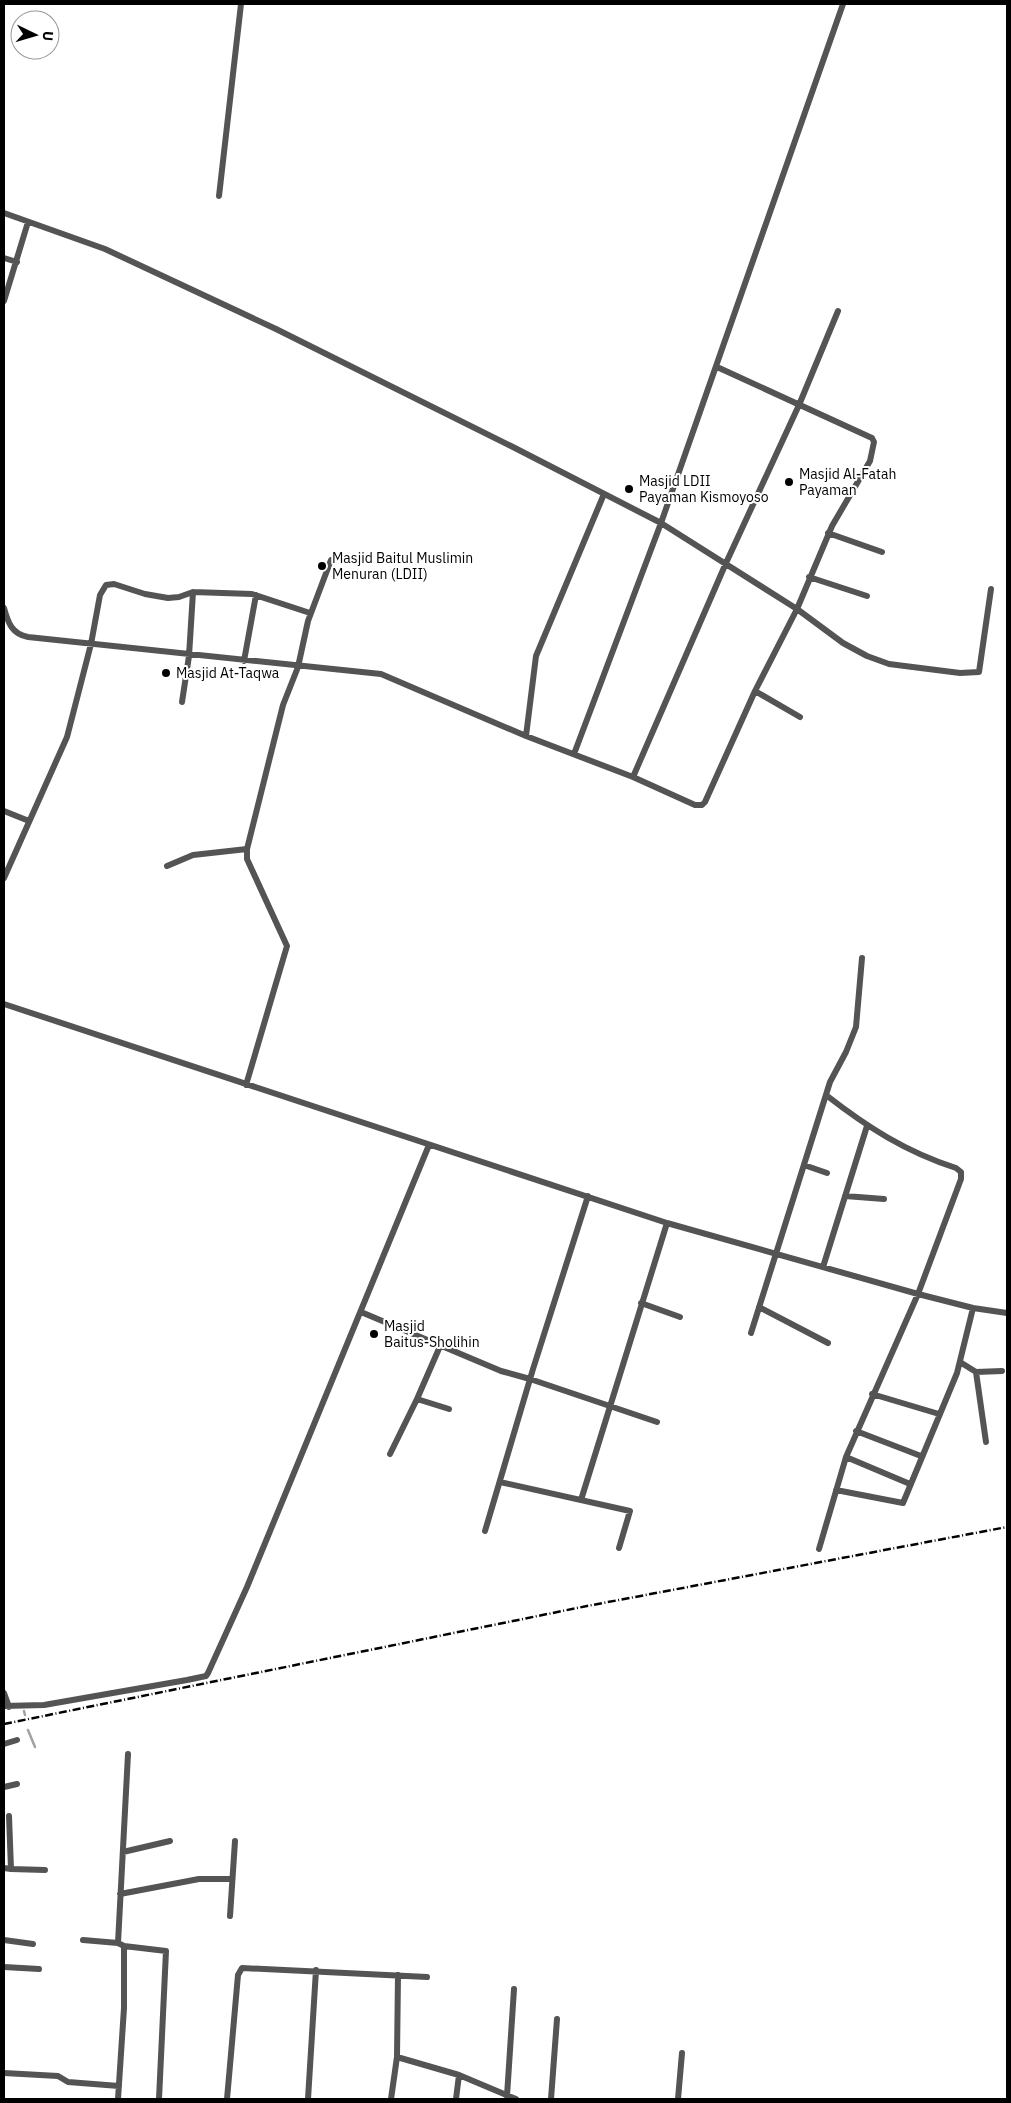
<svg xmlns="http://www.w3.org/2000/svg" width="1011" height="2103" viewBox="0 0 1011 2103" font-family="'IBM Plex Sans',sans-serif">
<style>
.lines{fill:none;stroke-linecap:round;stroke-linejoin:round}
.stream{stroke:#a2a2a2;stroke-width:2.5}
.minor{stroke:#545454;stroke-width:6}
.rail{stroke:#000;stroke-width:2.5;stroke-dasharray:8 2.5 1 2.5;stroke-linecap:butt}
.poi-dot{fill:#000;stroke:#fff;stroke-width:2}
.labels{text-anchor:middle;stroke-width:4;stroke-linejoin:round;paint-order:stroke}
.poi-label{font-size:14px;fill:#000;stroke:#fff;text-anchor:start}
</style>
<rect width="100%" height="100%" fill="#fff"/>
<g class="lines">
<path class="stream" d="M24 1711 25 1715
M28 1730 35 1747"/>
<path class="minor" d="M219 196 241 4
M4 213 105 249 276 329 511 446 661 523 797 609 843 643 867 656 889 664 960 673 979 672 991 589
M4 258 17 262
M4 301 28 222
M828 533 882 552
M809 577 867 596
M4 608C8 623 12 634 28 637L381 674 526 736 633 777 695 805H702L705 802 755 691 797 609 832 526 870 461 874 442 872 438 717 367
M244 661 256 595
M755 691 800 717
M182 702 189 656 193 592
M526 736 536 656 604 494
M574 754 661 523 843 4
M633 777 726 563 799 405 838 311
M4 811 29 821
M167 866 193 855 247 849 283 705 298 667 308 621 331 560
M4 878 67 737 91 644 100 595 106 585 114 584 145 594 168 598 179 597 193 592 252 594 310 613
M4 1004 667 1223 918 1294 973 1308 1007 1313
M246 1085 287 946 247 859V849
M804 1165 827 1173
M845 1196 884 1199
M823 1267 867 1126
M641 1303 680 1317
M759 1307 828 1343
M361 1312 501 1371 530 1379 657 1422
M751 1333 830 1082 846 1052 856 1027 862 958
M960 1362 976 1372 986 1442
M976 1372 1002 1371
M872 1394 939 1414
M417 1399 449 1409
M856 1431 921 1456
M390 1454 417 1399 441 1344
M846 1457 910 1484
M500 1482 630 1511 619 1548
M836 1490 903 1503 957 1373 973 1308
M581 1500 667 1223
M485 1531 533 1369 588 1196
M819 1549 846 1457 918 1294 961 1179V1172L956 1168C906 1152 867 1127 826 1095
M4 1693 9 1707
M4 1706 44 1705 187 1680 206 1676 208 1673 247 1587 429 1145
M4 1744 17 1740
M128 1754 118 1943 124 1946 166 1951 159 2099
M4 1787 17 1784
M123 1852 170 1841
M4 1868 11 1869 9 1816
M11 1869 45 1870
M120 1894 199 1879H232
M230 1916 235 1841
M4 1940 33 1944
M83 1940 118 1943
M4 1967 39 1969
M397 2057 459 2075 516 2099
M4 2073 58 2076 68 2082 119 2086
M507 2096 514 1989
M118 2099 124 2008V1946
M227 2099 238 1975 242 1968 427 1977
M308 2099 316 1970
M391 2099 397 2057 398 1975
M456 2099 459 2075
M551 2099 557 2019
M678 2099 682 2053"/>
<path class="rail" d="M4 1724 587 1606 1007 1527"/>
</g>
<g class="poi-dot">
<circle cx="789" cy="482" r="5"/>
<circle cx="629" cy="489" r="5"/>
<circle cx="322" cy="566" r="5"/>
<circle cx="166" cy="673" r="5"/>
<circle cx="374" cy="1334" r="5"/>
</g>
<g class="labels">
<g class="poi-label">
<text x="799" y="479">Masjid Al-Fatah<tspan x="799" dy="16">Payaman</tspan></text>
<text x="639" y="486">Masjid LDII<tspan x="639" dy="16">Payaman Kismoyoso</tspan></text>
<text x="332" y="563">Masjid Baitul Muslimin<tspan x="332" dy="16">Menuran (LDII)</tspan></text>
<text x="176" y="678">Masjid At-Taqwa</text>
<text x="384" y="1331">Masjid<tspan x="384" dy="16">Baitus-Sholihin</tspan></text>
</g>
</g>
<rect width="1011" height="2103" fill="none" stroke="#000000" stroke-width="10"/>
<g transform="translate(35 35) rotate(95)"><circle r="24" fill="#ffffff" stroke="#999999"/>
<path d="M0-4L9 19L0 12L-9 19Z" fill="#000000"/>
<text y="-8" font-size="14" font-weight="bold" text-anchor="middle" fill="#000000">U</text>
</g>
</svg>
